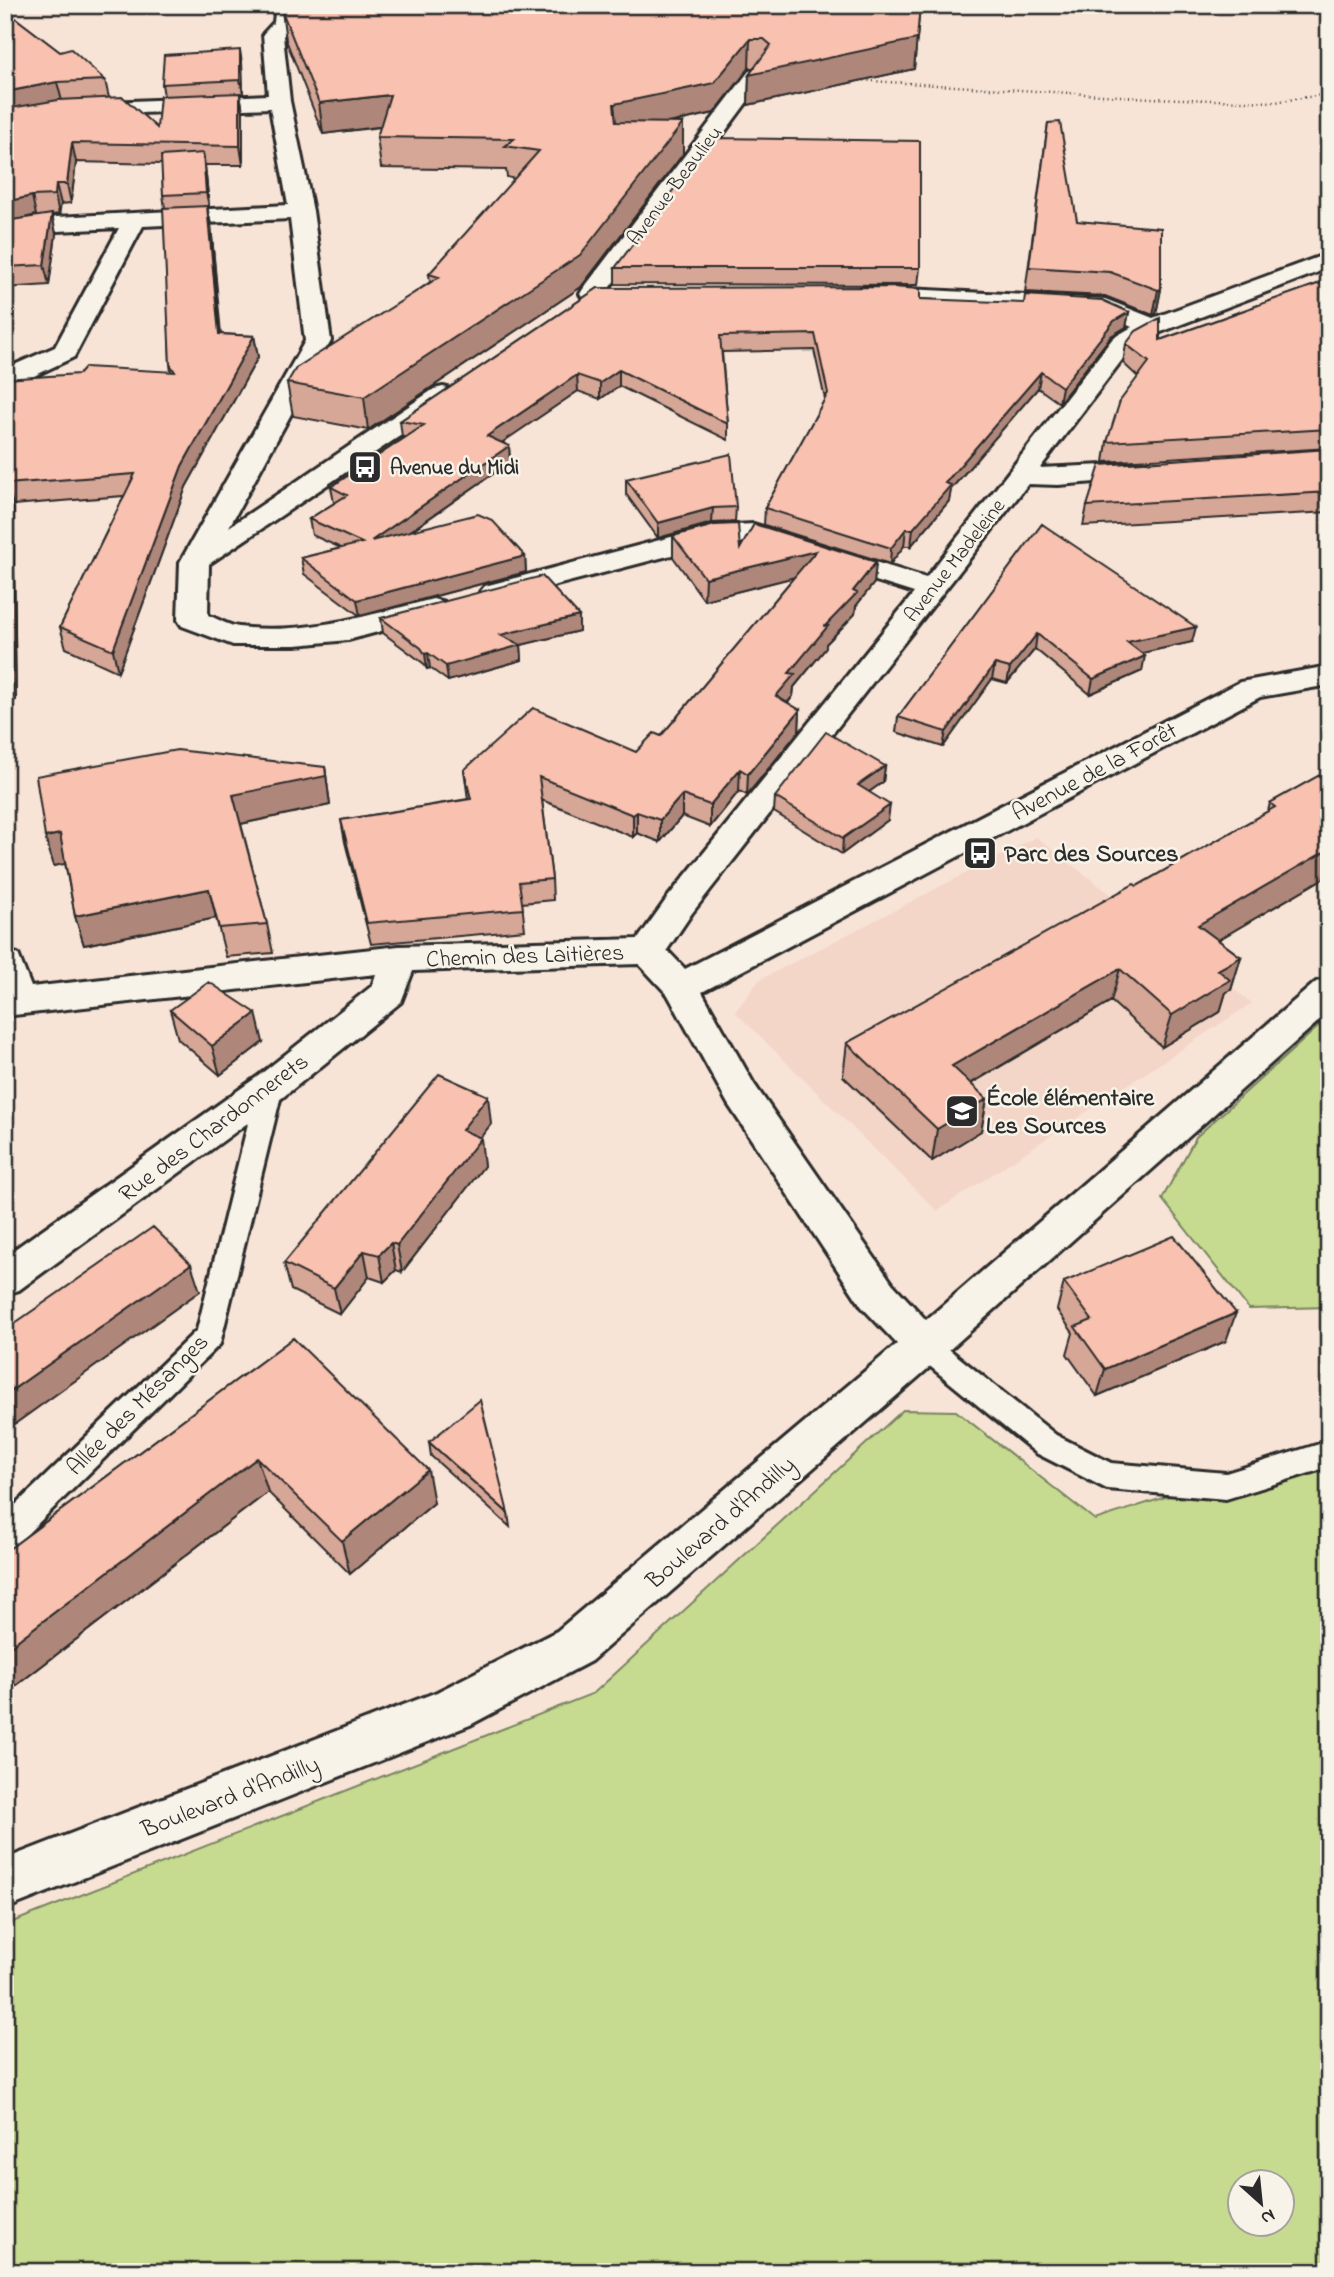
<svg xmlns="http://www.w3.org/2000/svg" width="1334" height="2277" viewBox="0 0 1334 2277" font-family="'Indie Flower',sans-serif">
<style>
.built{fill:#f4d6c8}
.green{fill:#c6db90;stroke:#78835e;stroke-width:2;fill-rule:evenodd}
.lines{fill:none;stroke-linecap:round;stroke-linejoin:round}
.service-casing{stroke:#2b2b2b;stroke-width:6}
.minor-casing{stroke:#2b2b2b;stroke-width:6}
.path{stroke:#2b2b2b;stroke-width:2.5;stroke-dasharray:1 3.5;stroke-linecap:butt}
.service{fill:#f7f3e8;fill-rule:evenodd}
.minor{fill:#f7f3e8;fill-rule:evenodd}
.wall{fill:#d6a696;stroke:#2b2b2b;stroke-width:2}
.shaded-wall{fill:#ae877a;stroke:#2b2b2b;stroke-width:2}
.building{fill:#f9c1af;stroke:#2b2b2b;stroke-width:2}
.labels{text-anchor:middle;stroke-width:5;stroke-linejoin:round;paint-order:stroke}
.far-street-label{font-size:21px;fill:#2b2b2b;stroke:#f7f3e8}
.far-poi-label{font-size:21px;font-weight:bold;fill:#2b2b2b;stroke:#f7f3e8;text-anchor:start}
.street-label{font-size:24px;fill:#2b2b2b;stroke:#f7f3e8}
.poi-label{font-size:24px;font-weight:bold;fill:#2b2b2b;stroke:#f7f3e8;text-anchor:start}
</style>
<rect width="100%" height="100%" fill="#f8e4d7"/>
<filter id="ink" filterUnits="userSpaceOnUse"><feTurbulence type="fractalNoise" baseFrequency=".0143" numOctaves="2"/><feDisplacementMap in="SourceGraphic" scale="14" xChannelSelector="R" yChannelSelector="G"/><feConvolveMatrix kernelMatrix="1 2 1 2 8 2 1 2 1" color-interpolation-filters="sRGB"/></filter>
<g filter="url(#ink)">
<path class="built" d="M1036 837 1252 1003 937 1211 735 1012 759 980Z"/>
<path class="green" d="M1329 1017V1307L1249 1309 1162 1199 1196 1137Z
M903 1410 956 1411 1095 1520 1329 1444V2272H5V1925L594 1693ZM1240 2182H1282V2224H1240Z"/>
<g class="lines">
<g class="service-casing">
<path id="service" d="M270 1077 279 1080 283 1087 220 1344 16 1545 5 1549V1515L197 1330 257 1087 261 1080Z
M925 1334 935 1338 1056 1435 1111 1463 1226 1473 1329 1441V1467L1226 1499 1107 1489 1036 1453 915 1354 911 1346 915 1338Z"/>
</g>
<g class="minor-casing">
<path id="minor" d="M276 5H296L294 22 283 36 290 101 313 211 331 341 229 527 434 389 443 387 452 389 456 395 452 401 209 564 208 615C218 619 229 626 239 627 305 635 370 615 433 599L444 602 448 608 444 614 348 640 296 645H233L182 626 178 620 180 562 305 341 290 219 143 226 74 357 15 385H5V369L55 347 119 228 37 232 5 239V225L37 218 288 205 270 108 62 116 5 127V114L62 104 268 95 263 34 274 22Z
M756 69 763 71 767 75 601 299 592 301 583 299 580 294 583 289 749 71Z
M1329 253V268L1161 332 1131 348 1040 468 1147 463 1157 465 1161 471 1157 477 1058 485 1028 484 692 913 667 950 685 969 1240 682 1329 666V685L1260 697 702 992 754 1084 892 1283 926 1320 1316 982 1329 978V1012L940 1358 591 1661 470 1725 5 1909V1859L437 1692 557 1631 897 1344 862 1307 728 1104 668 995 639 964 413 971 401 1002 283 1097 19 1290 5 1294V1256L257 1077 372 986 376 974 5 1016V950L18 954 31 987 399 946 638 939 668 897 914 593 752 542 714 544 495 601 485 598 480 592 485 586 713 526 754 524 926 578 1113 338 1132 327 1101 313 868 301 859 299 856 294 859 289 868 287 1105 299 1153 318Z"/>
</g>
<path class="path" d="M855 80 1152 98 1275 102 1329 94"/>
<use href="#service" class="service"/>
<use href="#minor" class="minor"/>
</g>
<path class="wall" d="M920 5 914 69 748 105 749 75 754 68H749L714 113 669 123 683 154 581 287 368 430 293 416 287 383 430 282 429 274 515 179 507 177 506 170 381 168 377 137 381 127 323 134 286 40 282 11Z
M5 10 60 52 105 80 109 98 157 128 164 96 162 84 242 63 243 93 240 94 243 112V165H205L209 206 207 207 211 225 221 334 254 336 258 357 186 487 118 672 66 648 60 627 124 496 13 505 16 700 5 702V379L171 372 170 364 165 208 163 195 162 164 76 162 71 203 61 204 59 214 52 215 56 234 49 285 5 288Z
M1048 123 1077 221 1161 289 1156 314 1153 315 1105 296 1025 292Z
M615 268H920L918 285 615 284Z
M1329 280V448L1104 462 1107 442 1138 377 1123 363 1126 344 1160 340Z
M598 288 920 299 1129 312 1126 327 1111 336 1059 403 1038 388 951 489 949 501 911 546H904L890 564 764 525 765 508 825 399 814 350 722 352 728 424V440L619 386 600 399 578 391 502 442 509 446 510 462 411 531 525 556 526 572 360 616 304 574 301 558 341 548 312 535 309 519 334 503 331 487 405 437H402L400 421Z
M1329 449V512L1083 526 1087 506Z
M626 479 736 507 735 522 712 523 658 538 626 494Z
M1042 524 1192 642 1142 653V671L1090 694 1035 649 1007 683 992 679 943 747 896 732 898 717Z
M673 536 740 549 876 562 874 583 856 606 855 614 826 644V648L794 687 793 696 788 703 800 710 799 731 747 795 739 791 710 827 682 816 660 842 637 833 633 837 542 800 552 879 553 900 522 903 525 930 371 944 345 842 341 820 468 799 464 770 636 752 661 736 794 577 704 600 673 557Z
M579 616V631L521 645 522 660 448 681 430 668 427 669 423 663 383 633 381 618Z
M885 766 883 782 869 792 888 820 842 854 774 812 775 797Z
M325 767 330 805 241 824 267 924 273 953 226 957 216 918 84 945 75 916 65 863 54 866Z
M1329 770V875L1218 940 1241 957 1231 990 1226 992 1220 1012 1162 1047 1111 1001 971 1084 987 1099 981 1131 932 1161 843 1076 847 1043 1137 886 1268 811 1270 803Z
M170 1010 263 1042 220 1075 178 1039Z
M491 1124 480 1138 484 1166 402 1272 396 1270 384 1282 369 1277 340 1314 291 1290 284 1263Z
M1064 1282 1226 1341 1097 1396 1067 1354 1073 1333 1057 1310Z
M293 1338 434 1503 350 1574 268 1492 9 1691 5 1686V1552Z
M429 1442 508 1513 510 1527 431 1456Z"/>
<path class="shaded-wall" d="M920 5 914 69 748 105 749 75Z
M750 39 749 68 714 113 614 135V104Z
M240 50 242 63 243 93 240 80Z
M57 82 62 101 5 111V92Z
M240 93 243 112V165L240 146Z
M390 95 393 125 323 134 319 103Z
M683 123V154L581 287 368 430 364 397Z
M72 143 76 162 71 203 67 184Z
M203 153 205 166 209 206 206 193Z
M56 184 61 204 59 214 55 195Z
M32 196 36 215 5 223V202Z
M207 206 211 225 222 354 219 334Z
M52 214 56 234 49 285 44 265Z
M1161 289 1156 314 1153 315 1158 290Z
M1129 312 1126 327 1111 336 1059 403 1062 387 1114 321Z
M254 336 258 357 186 487 118 672 113 650 182 466Z
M619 370V386L600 399V383Z
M1041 372 1038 388 951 489 949 501 911 546 913 529 945 483Z
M577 375 578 391 488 452 487 436Z
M509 446 510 462 373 557 371 541Z
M7 484 13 505 16 700 5 702Z
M713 508 712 523 658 538V523Z
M906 529 904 546 890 564 891 548Z
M816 551 815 572 704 600 705 578Z
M525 556 526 572 360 616 357 600Z
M876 562 874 583 856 606 855 614 826 644V648L794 687 793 696 775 717 776 696 789 673Z
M579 616V631L521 645 522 660 448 681 446 666 500 635Z
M1196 627 1192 642 1124 657 1127 642Z
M1037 634 1035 649 1007 683 1010 668Z
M428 653 430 668 427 669 425 654Z
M1145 656 1142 671 1090 694 1093 679Z
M995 664 992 679 943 747 946 732Z
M800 710 799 731 747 795 748 774Z
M885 766 883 782 856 801 858 785Z
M325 767 330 805 240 824 233 795Z
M740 769 739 791 710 827V805Z
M682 795V816L660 842V820Z
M890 805 888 820 842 854 843 838Z
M637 812V833L633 837V815Z
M60 834 69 863 54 866 45 837Z
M1329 849V875L1189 957 1198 925Z
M209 889 216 918 84 945 75 916Z
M1241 957 1231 990 1226 992 1220 1012 1162 1047 1172 1015 1218 970Z
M1120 969 1111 1001 946 1098 952 1066Z
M256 1013 263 1042 220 1075 212 1046Z
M488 1096 491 1124 465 1157 462 1130Z
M987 1099 981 1131 932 1161 937 1129Z
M481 1138 484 1166 402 1272 397 1245Z
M391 1243 396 1270 384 1282 379 1255Z
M364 1251 369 1277 340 1314 334 1288Z
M191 1264 200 1291 5 1431V1395Z
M1236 1313 1226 1341 1097 1396 1105 1369Z
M257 1458 268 1492 9 1691 5 1684V1650Z
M428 1470 434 1503 350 1574 342 1541Z"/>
<path class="building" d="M285 5 574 6 920 5 917 39 749 75 771 45 764 39H750L714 83 614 104 616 122 683 123 580 255 364 397 287 383 296 368 439 277 429 274 539 151 505 146 514 139 377 137 390 95 319 103 282 11Z
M5 10 60 52 71 49 105 80 57 82 5 92Z
M240 50V80L162 84 164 55Z
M240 93V146L72 143 67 184H56L55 195 32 196 5 202V109L58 100 123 97 157 128 160 96Z
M1060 122 1077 221 1161 228V289L1158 290 1110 272 1029 267 1048 123Z
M712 138 920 141V268H615Z
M203 153 206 193 163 195 161 156Z
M207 206 219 334 254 336 182 466 113 650 60 627 135 474 7 484 9 679H5V379L79 374 85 367 175 372 170 364 163 208Z
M52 214 44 265 5 267V221Z
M1329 280V429L1107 442 1120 401 1149 362 1126 344 1136 331 1160 318V340Z
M892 287 920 289V299L1024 303 1025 295 1102 300 1129 312 1114 321 1062 387 1041 372 945 483 951 485 913 529H906L891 548 765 508 828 393 815 334 720 336 728 424 619 370 600 383 577 375 487 436 509 446 371 541 478 514 492 520 525 556 357 600 301 558 362 543 309 519 347 495 331 487 424 425 400 421 598 288Z
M1329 449V492L1087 506 1100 465Z
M731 454 736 507 713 508 658 523 626 479Z
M738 524 740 549 754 524 876 562 853 591 857 593 825 626H828L789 673 795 674 776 696 800 710 748 774 740 769 710 805 682 795 660 820 637 812 633 815 539 777 552 879 519 882 523 909 367 923 341 820 471 799 464 770 533 708 636 752 654 733 661 736 816 551 705 578 673 536 715 525Z
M1042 524 1196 627 1127 642 1145 656 1093 679 1037 634 1010 668 995 664 946 732 898 717Z
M542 576 579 616 500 635 521 645 446 666 428 653 425 654 421 648 381 618Z
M826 732 885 766 858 785 890 805 843 838 775 797Z
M177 750 325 767 326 776 233 795 267 924 219 928 209 889 75 916 60 834 45 837 36 776Z
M1329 770V849L1198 925 1241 957 1218 970 1230 980 1172 1015 1120 969 952 1066 987 1099 937 1129 847 1043 1134 884 1137 886 1275 807 1270 803Z
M209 982 256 1013 212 1046 170 1010Z
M439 1074 488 1096 462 1130 481 1138 397 1245 391 1243 379 1255 364 1251 334 1288 284 1263Z
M153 1227 191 1264 5 1395V1330Z
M1174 1236 1236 1313 1105 1369 1075 1327 1092 1320 1064 1282Z
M293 1338 428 1470 342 1541 257 1458 5 1650V1552Z
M480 1400 508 1513 429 1442Z"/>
</g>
<defs>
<g id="bus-square" transform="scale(1.75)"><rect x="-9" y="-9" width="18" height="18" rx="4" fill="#2b2b2b" stroke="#f7f3e8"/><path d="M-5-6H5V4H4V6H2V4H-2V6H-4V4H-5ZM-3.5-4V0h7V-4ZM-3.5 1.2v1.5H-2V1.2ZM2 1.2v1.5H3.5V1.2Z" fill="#fff"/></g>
<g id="school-square" transform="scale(1.75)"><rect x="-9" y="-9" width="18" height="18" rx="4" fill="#2b2b2b" stroke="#f7f3e8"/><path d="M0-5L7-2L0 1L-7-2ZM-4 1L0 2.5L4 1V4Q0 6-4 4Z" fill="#fff"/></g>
</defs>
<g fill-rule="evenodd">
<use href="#bus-square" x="365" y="467"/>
<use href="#bus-square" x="980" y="853"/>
<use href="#school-square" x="962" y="1111"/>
</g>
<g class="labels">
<g class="far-street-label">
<text transform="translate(674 185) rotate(-53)" y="7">Avenue Beaulieu</text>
<text transform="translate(954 560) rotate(-52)" y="7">Avenue Madeleine</text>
</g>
<g class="far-poi-label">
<text x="390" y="474">Avenue du Midi</text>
</g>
<g class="street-label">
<text transform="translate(1094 771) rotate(-28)" y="8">Avenue de la Forêt</text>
<text transform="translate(525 955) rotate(-2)" y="8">Chemin des Laitières</text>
<text transform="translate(213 1127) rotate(-37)" y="8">Rue des Chardonnerets</text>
<text transform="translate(137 1404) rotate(-45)" y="8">Allée des Mésanges</text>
<text transform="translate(720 1522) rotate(-41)" y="8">Boulevard d'Andilly</text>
<text transform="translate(230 1796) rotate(-21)" y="8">Boulevard d'Andilly</text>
</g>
<g class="poi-label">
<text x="1004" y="861">Parc des Sources</text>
<text x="986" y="1105">École élémentaire<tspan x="986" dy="28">Les Sources</tspan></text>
</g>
</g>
<rect width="1334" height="2277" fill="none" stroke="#f7f3e8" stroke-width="28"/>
<rect x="14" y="14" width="1306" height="2249" fill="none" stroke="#2b2b2b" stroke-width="2.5" filter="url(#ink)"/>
<g transform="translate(1261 2203) rotate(153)"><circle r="33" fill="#f7f3e8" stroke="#a5a39c" stroke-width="2"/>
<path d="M0-5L12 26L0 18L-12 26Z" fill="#2b2b2b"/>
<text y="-10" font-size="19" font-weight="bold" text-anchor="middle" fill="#2b2b2b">N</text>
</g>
</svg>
